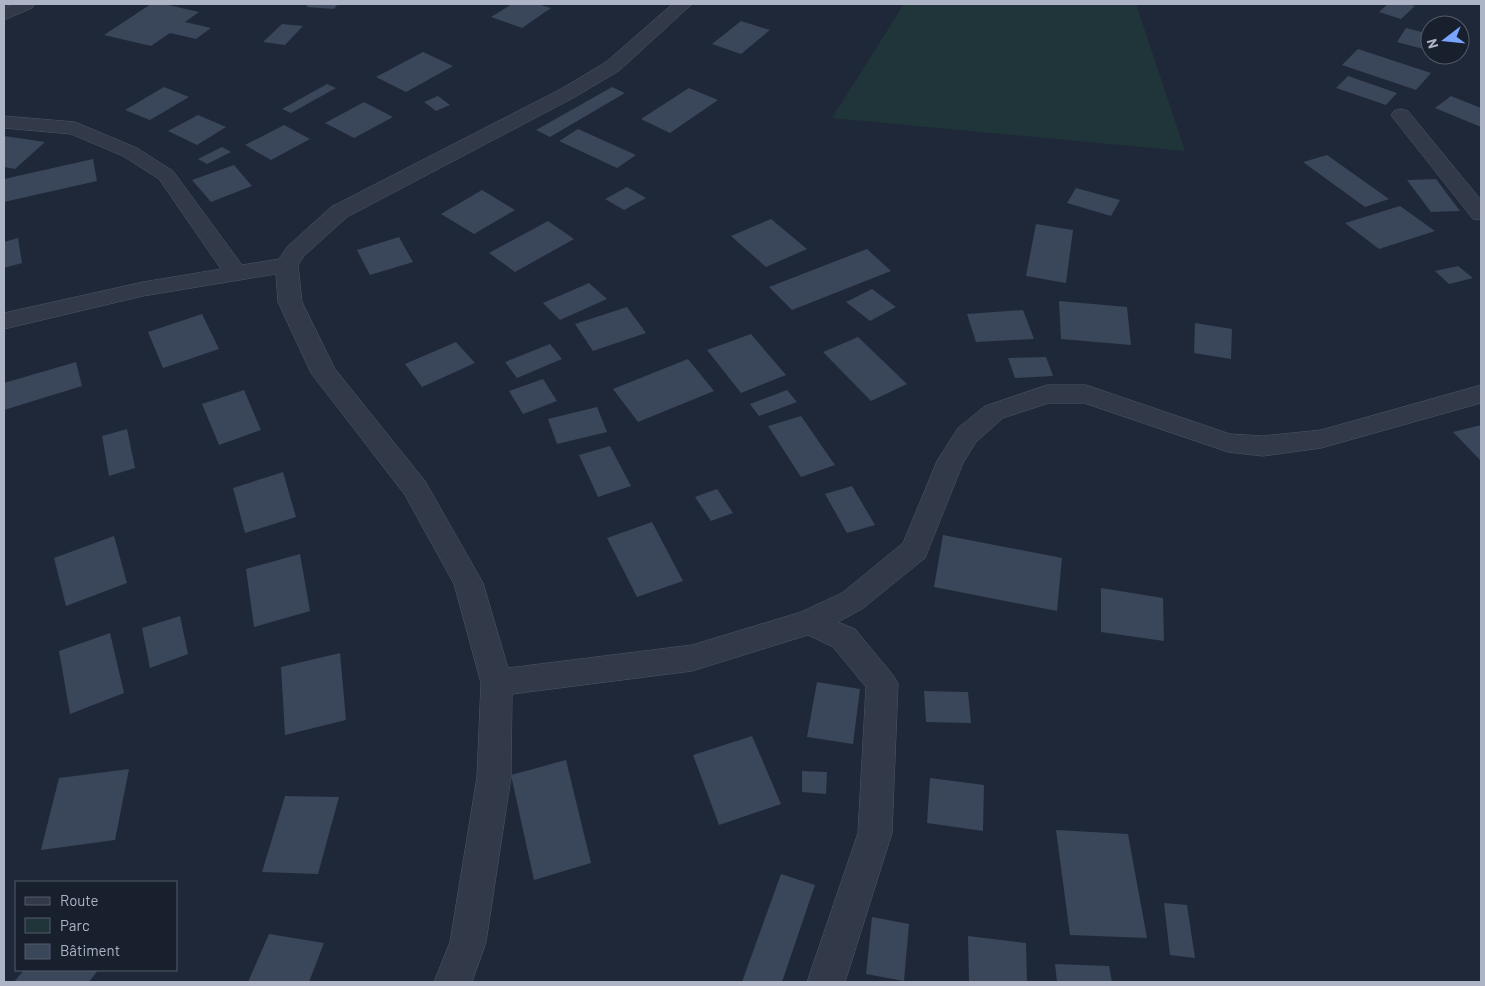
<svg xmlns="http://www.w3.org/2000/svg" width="1485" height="986" viewBox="0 0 1485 986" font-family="Barlow,sans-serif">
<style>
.green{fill:#203539}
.building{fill:#3a4659}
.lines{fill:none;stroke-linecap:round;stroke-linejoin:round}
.minor-casing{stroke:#4f5767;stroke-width:1}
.minor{fill:#323a49;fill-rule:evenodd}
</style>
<rect width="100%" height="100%" fill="#1e2838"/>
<path class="green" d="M904 4H1136L1185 151 832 118Z"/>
<path class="building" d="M151 4H164L199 12 185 22 211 28 196 39 170 33 151 46 104 35Z
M309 4H338L334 9 306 7Z
M512 4H537L551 8 522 28 491 17Z
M1388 4H1407L1415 6 1401 19 1379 12Z
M741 21 770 30 741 54 712 44Z
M282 24 303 26 285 45 263 42Z
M1406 28 1430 34V44L1427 50 1397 42Z
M1358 49 1431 73 1416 90 1342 65Z
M423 52 453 66 406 92 376 77Z
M1348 76 1397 93 1386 105 1336 88Z
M327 84 336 88 291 113 282 109Z
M164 87 189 97 150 120 125 110Z
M612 87 625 93 550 137 536 130Z
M689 88 718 100 670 133 641 119Z
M438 96 450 105 436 111 424 102Z
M1451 96 1481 108V127L1435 108Z
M364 102 393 117 354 138 325 123Z
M198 115 226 127 197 145 168 131Z
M284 125 310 139 271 160 245 145Z
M578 129 636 155 617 168 559 141Z
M4 136 45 142 15 169 4 167Z
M222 147 231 152 207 164 198 159Z
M1327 155 1389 199 1365 207 1303 162Z
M93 159 97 181 4 202V179Z
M234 165 252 186 211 202 192 180Z
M1436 179 1460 211 1431 212 1407 180Z
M627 187 646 198 624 210 605 199Z
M1076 188 1120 200 1111 216 1067 203Z
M482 190 515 210 474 234 441 214Z
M1400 206 1435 231 1379 249 1345 223Z
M771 219 807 249 766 267 731 236Z
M548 221 574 239 515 272 489 253Z
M1036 224 1073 230 1066 283 1026 276Z
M399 237 413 262 370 275 357 250Z
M18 238 22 263 4 268V242Z
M867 249 891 271 792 310 769 287Z
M1458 266 1473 278 1449 284 1435 271Z
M589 283 607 299 560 320 543 303Z
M872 289 896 307 870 321 846 302Z
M1059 301 1127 307 1131 345 1061 339Z
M627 307 646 333 593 351 575 324Z
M1023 310 1034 339 976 342 967 314Z
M202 314 219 349 163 368 148 332Z
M1195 323 1232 329 1231 359 1194 353Z
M751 334 786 375 741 393 707 350Z
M858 337 907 384 871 401 823 352Z
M456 342 475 363 422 387 405 364Z
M550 344 562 359 517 378 505 362Z
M1046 357 1053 376 1015 378 1008 358Z
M688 359 714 391 638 422 613 389Z
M76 362 82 386 4 410V383Z
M543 379 557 401 523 414 509 391Z
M244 390 261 430 219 445 202 404Z
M787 390 797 402 759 416 750 404Z
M597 407 607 432 557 444 548 419Z
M801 416 835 465 801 477 768 426Z
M1481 425V461L1453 432Z
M127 429 135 468 109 476 102 436Z
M610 446 631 486 598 497 579 455Z
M283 472 296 517 245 533 233 488Z
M852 486 875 525 847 533 825 494Z
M717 489 733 513 711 521 695 497Z
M652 522 683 581 637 597 607 538Z
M943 535 1062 558 1057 611 934 587Z
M114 536 127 583 66 606 54 558Z
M300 554 310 611 254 627 246 569Z
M1101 588 1163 598 1164 641 1101 632Z
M180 616 188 654 150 668 142 628Z
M110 633 124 693 70 714 59 651Z
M340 653 346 720 285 735 281 667Z
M817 682 860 689 853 744 807 737Z
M924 691 968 692 971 723 926 722Z
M752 736 781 804 719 825 693 755Z
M566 760 591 863 534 880 511 775Z
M129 769 115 840 41 850 59 778Z
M802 771 827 772 826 794 802 792Z
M930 778 984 785 983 831 927 823Z
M285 796 339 797 318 874 262 872Z
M1056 830 1128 834 1147 938 1070 935Z
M781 874 815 885 782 982H742Z
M1164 903 1187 905 1195 958 1170 955Z
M872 917 909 924 904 981 866 974Z
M269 934 324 943 309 982H248Z
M968 936 1026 943 1027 982H969Z
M1055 964 1109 966 1112 982H1057Z
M24 970H98L89 982H14Z"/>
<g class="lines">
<g class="minor-casing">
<path id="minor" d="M13 4H35L32 8 4 20V8Z
M673 4H692L620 70 575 97 347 217 304 256 298 265 302 302 335 369 425 481 483 583 508 668 692 645 801 612 842 593 903 543 937 461 958 428 985 406 1038 388 1047 385H1086L1230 434 1263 436 1321 430 1481 385V403L1321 448 1263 456 1228 452 1084 403H1049L1003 418 976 442 963 463 925 558 862 609 838 622 855 629 893 675 898 684 892 833 845 982H807L858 833 866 687 833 647 808 635 692 671 512 694 511 777 486 942 472 982H434L450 942 477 777 481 683 454 584 405 495 311 373 278 302 276 274 143 296 4 329V313L143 282 221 269 159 179 123 156 71 134 4 128V116L75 122 137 148 173 171 242 265 279 259 287 247 331 207 561 89 606 62Z
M1401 109 1408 111 1481 200V220L1473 219 1394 119 1391 115 1394 111Z"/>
</g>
<use href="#minor" class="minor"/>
</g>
<rect width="1485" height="986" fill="none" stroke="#acb4c6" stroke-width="10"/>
<rect x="15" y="881" width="162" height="90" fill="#181f2d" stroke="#535b6a"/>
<rect x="25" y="897" width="25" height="8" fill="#323a49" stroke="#535b6a"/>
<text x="60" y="906" font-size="15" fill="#acb4c6">Route</text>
<rect x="25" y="918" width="25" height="15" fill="#203539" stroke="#535b6a"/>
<text x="60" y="931" font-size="15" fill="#acb4c6">Parc</text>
<rect x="25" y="944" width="25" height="15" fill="#3a4659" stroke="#535b6a"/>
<text x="60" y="956" font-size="15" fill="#acb4c6">Bâtiment</text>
<g transform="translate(1445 40) rotate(254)"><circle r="24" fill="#181f2d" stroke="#535b6a"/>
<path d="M0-4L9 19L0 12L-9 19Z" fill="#77a5ff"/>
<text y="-8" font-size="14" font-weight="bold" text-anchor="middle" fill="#acb4c6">N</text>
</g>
</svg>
